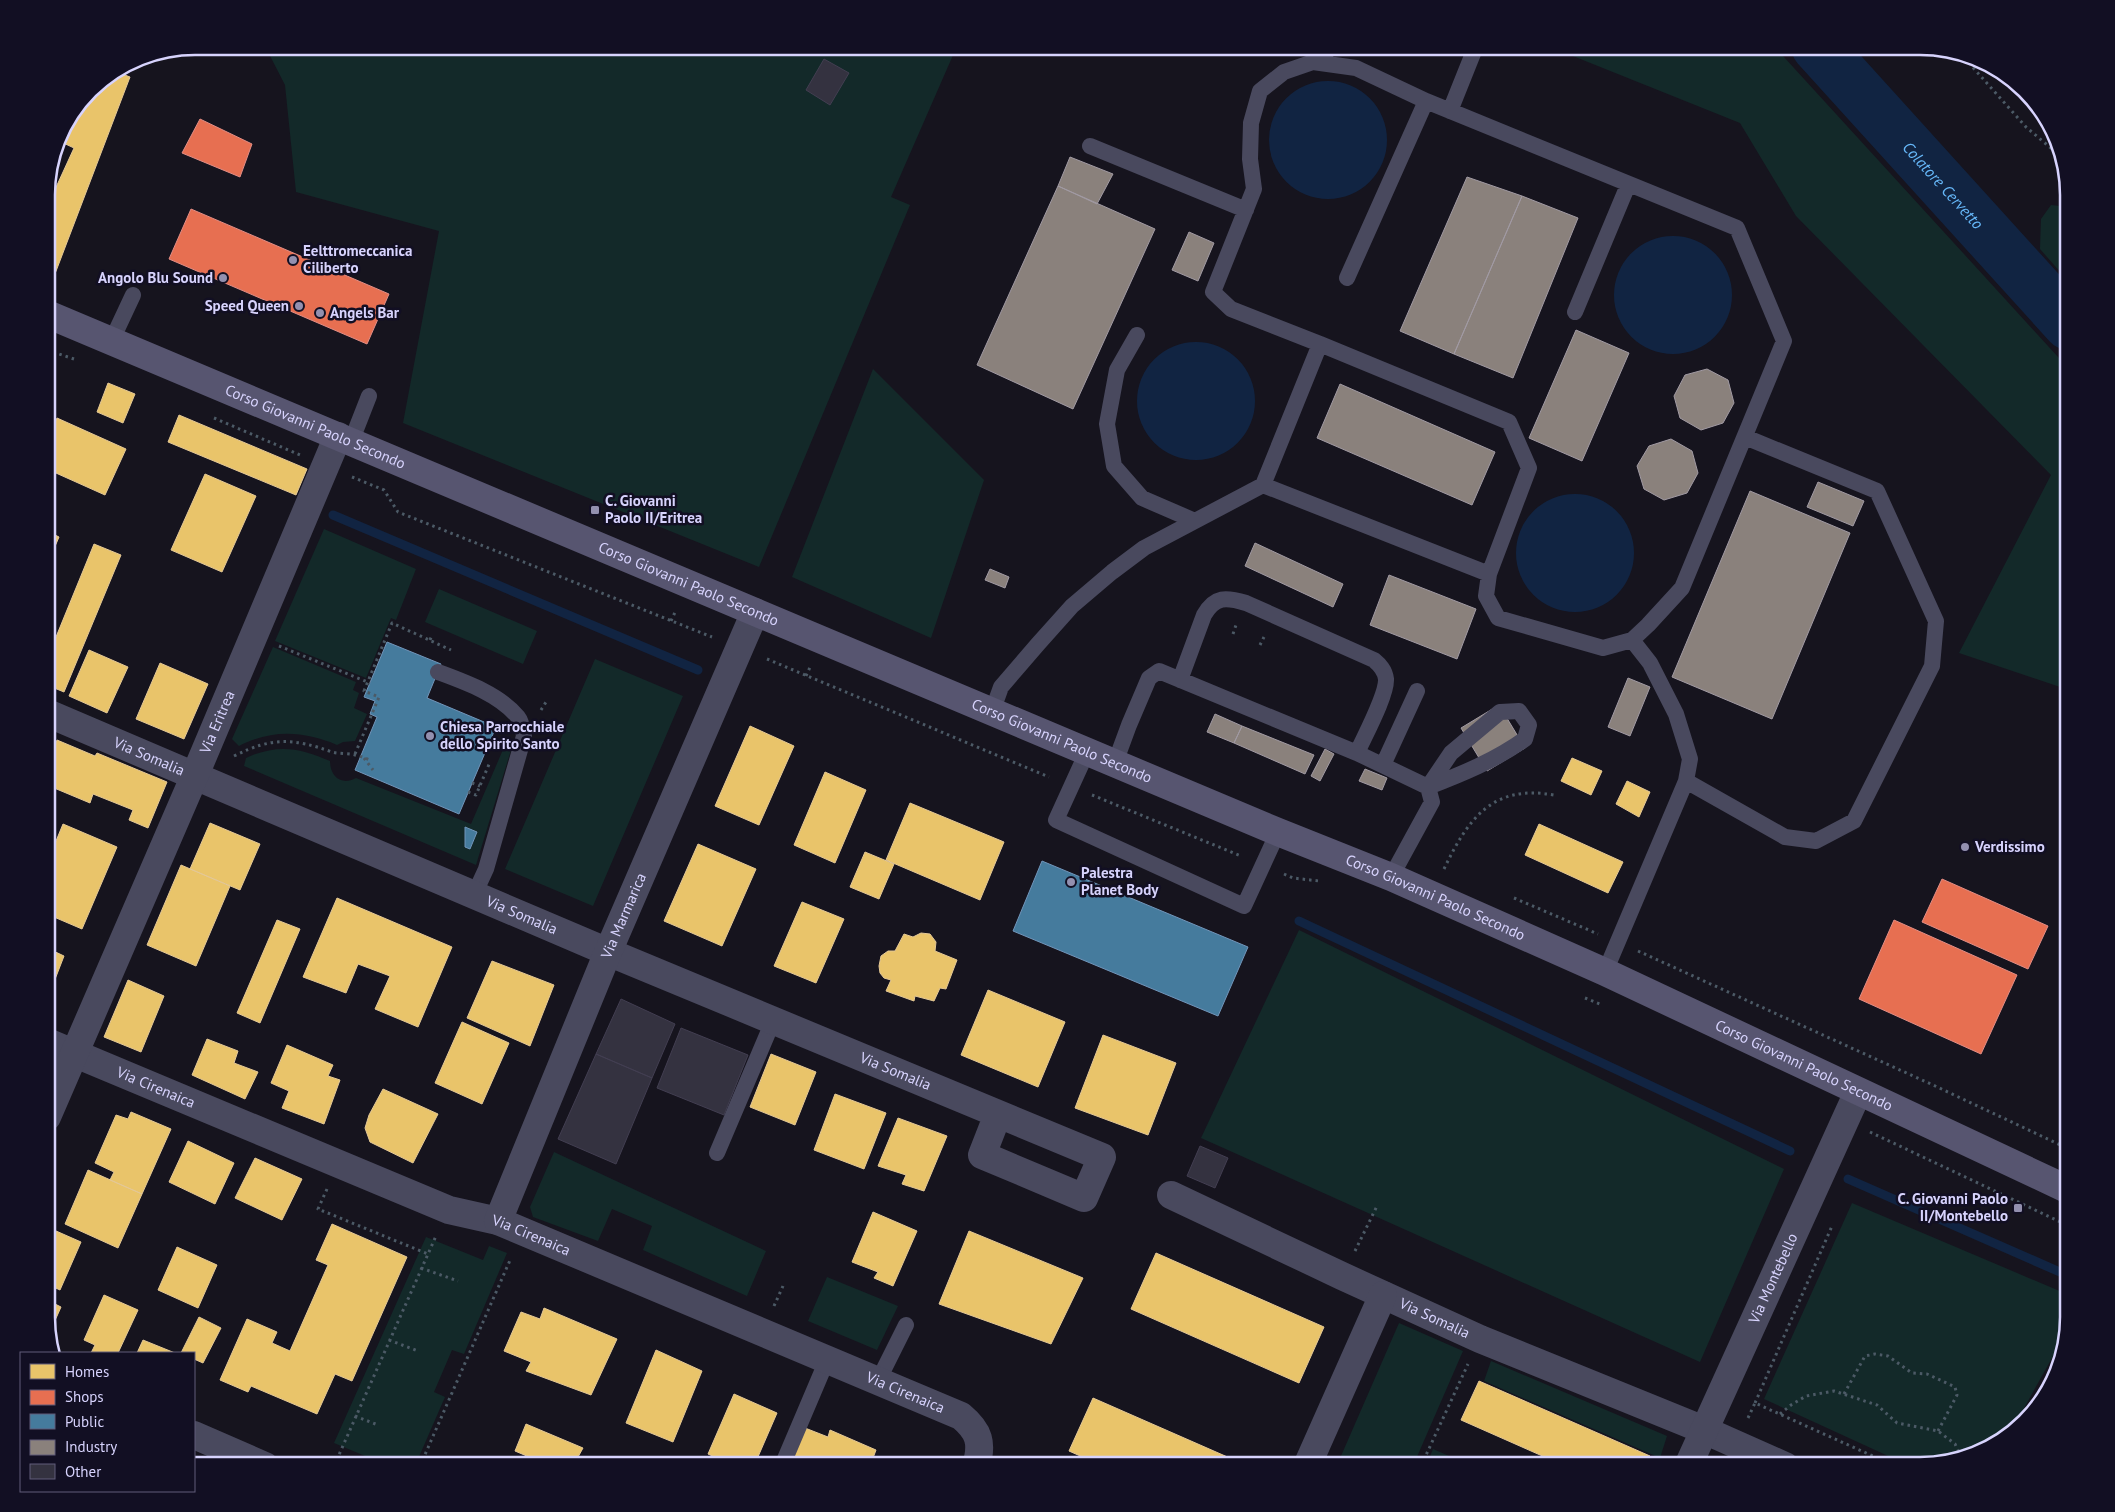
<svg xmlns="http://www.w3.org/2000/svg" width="2115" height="1512" viewBox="0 0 2115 1512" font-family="'PT Sans',sans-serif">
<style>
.green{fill:#132929}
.water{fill:#112442}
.homes{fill:#e9c46a;stroke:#e4c896}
.shops{fill:#e76f51;stroke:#e28d85}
.public{fill:#457b9d;stroke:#7195ba}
.industry{fill:#8a817c;stroke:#a19aa3}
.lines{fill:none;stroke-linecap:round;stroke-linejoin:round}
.stream{stroke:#112442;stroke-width:9}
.river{stroke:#112442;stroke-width:52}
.building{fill:#343240;stroke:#423e51}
.path{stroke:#4c5a66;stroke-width:3;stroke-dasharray:2.5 4;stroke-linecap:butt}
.service{stroke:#49495e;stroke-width:16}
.minor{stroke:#49495e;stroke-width:28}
.secondary{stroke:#575570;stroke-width:28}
.poi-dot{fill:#9390af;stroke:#120f23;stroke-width:2}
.labels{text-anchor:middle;stroke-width:5;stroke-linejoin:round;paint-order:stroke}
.poi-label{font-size:15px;font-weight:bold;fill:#d7d3fd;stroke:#120f23;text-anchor:start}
.street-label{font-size:15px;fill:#d7d3fd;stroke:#120f23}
.water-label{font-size:16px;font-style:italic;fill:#66b7f8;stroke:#120f23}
.rim{fill:none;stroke:#d7d3fd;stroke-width:2.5}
</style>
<rect width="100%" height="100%" fill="#16141e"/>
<path class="green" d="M265 46H504L532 55 537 46H957L891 197 910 205 759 567 403 423 439 231 296 192 285 85Z
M1548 46H1774L2069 369V690L1959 653 2051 475 1796 216 1740 123Z
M2051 205 2069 207V282L2040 249 2041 219Z
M873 369 984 480 931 638 792 577Z
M324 529 416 569 396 620 391 618 366 678 275 641Z
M439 589 537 631 523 664 425 622Z
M273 647 356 682 353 690 359 693 354 708 367 714 355 741 343 742 337 745C304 731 272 729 239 746L232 739Z
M595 659 683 696 593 906 505 869Z
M508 738 514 740 476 865 244 766 246 758C276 744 299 747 330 761 330 777 342 786 356 778L471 824Z
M1299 930 1784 1169 1700 1362 1201 1138Z
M554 1152 766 1251 747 1296 643 1250 652 1226 612 1209 598 1241 533 1217 530 1207Z
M1852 1203 2069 1295 2067 1331 2013 1428 1986 1450 1920 1466H1910L1764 1399Z
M426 1237 483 1260 489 1246 507 1253 464 1354 452 1350 434 1392 445 1397 415 1466H389L334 1443Z
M827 1277 898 1306 877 1350 808 1321Z
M1399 1323 1463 1351 1413 1466H1364L1341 1456Z
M1491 1361 1667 1436 1660 1458 1484 1381Z
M1433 1449 1472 1466H1426Z"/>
<path class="water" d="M1269 140a59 59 0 1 1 118 0a59 59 0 1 1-118 0Z
M1614 295a59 59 0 1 1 118 0a59 59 0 1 1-118 0Z
M1137 401a59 59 0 1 1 118 0a59 59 0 1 1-118 0Z
M1516 553a59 59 0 1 1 118 0a59 59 0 1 1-118 0Z"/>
<path class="homes" d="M117 72 130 77 53 279 47 276V207L74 148 57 140 58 138 90 90Z
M108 383 135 394 123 423 97 412Z
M179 415 307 469 296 495 168 442Z
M57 418 126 449 105 495 47 469V442Z
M205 474 256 496 222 572 171 550Z
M47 531 59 537 47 565Z
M94 544 121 555 64 692 47 685V659Z
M89 650 128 667 107 713 69 696Z
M160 663 208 684 184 739 136 719Z
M750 726 794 746 759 825 715 806Z
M57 740 95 756 97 753 167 782 148 828 129 820 133 810 93 794 90 803 47 785V765Z
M1572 758 1602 771 1591 795 1561 781Z
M825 772 866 790 835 863 794 845Z
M1627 781 1650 792 1639 817 1616 804Z
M910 803 1004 842 980 900 886 860Z
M210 823 260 844 240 890 190 869Z
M63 824 117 847 82 929 47 914V863Z
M1539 824 1623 862 1608 893 1525 855Z
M698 844 756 869 722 946 664 921Z
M865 852 894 864 879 899 850 887Z
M181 865 230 886 196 966 147 945Z
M337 898 452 947 418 1027 375 1009 390 976 358 964 346 993 303 977Z
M802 902 844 919 816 983 774 966Z
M277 920 300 929 260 1023 237 1013Z
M921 933 930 934 936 942 935 951 957 960 946 989 940 988 934 1001 915 996 914 1001 886 991 891 980 884 978 880 973 879 966 881 956 888 951H895L904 934 913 937Z
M47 948 64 956 47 1000Z
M492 961 554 985 530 1046 467 1018Z
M128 980 164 996 141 1052 104 1037Z
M988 990 1065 1022 1038 1087 961 1055Z
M462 1022 509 1043 482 1104 435 1083Z
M1103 1035 1176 1063 1148 1135 1075 1108Z
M207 1039 238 1051 234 1063 258 1072 245 1099 192 1075Z
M287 1045 333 1065 328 1076 340 1080 324 1124 282 1108 289 1091 271 1083Z
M771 1054 816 1072 795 1125 750 1107Z
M383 1089 438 1114 413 1163 370 1142 365 1128 369 1115Z
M835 1094 886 1113 864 1169 814 1150Z
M131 1112 171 1129 142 1194 110 1180 114 1172 95 1163 116 1115 128 1119Z
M898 1118 947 1136 924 1191 902 1184 906 1175 878 1166Z
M188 1141 234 1163 215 1204 169 1182Z
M255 1158 302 1179 282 1220 235 1198Z
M88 1170 142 1194 118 1248 65 1224Z
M873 1212 917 1231 893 1286 874 1278 878 1272 852 1262Z
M332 1224 407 1257 352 1381 335 1374 317 1414 251 1386 248 1392 220 1380 247 1319 277 1332 272 1343 290 1351 328 1265 316 1260Z
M47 1227 81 1242 60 1290 47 1284Z
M969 1231 1083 1278 1051 1344 939 1304Z
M177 1247 217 1265 198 1308 158 1290Z
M1156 1253 1324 1327 1299 1383 1131 1309Z
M104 1295 138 1310 118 1353H91L95 1345 84 1340Z
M47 1300 61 1307 49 1334 47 1326Z
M544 1308 617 1339 591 1395 526 1371 531 1362 504 1351 521 1312 540 1319Z
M199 1317 221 1328 203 1363 194 1359V1353H181Z
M143 1340 175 1353H137Z
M656 1350 702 1371 673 1442 626 1423Z
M1479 1381 1650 1456 1645 1466H1565L1461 1420Z
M734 1394 777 1413 754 1466H734L708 1454Z
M1093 1398 1248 1466H1103L1069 1451Z
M526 1424 583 1448 573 1466H539L541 1462 515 1451Z
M805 1428 828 1437 830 1430 876 1450 870 1466H790Z"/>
<path class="shops" d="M200 119 252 144 240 177 182 153Z
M191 209 389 294 367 344 169 259Z
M1942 879 2048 926 2028 969 1922 922Z
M1894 920 2017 975 1981 1054 1859 999Z"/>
<path class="public" d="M387 642 441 664 427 698 496 727 459 814 355 770 377 717 370 714 375 701 364 697Z
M465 827 477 832 470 849 465 847Z
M1042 861 1248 947 1218 1016 1013 931Z"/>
<path class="industry" d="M1070 157 1113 174 1097 204 1058 186Z
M1467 177 1522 196 1454 354 1400 331Z
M1058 186 1155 229 1073 409 977 365Z
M1522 196 1578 218 1513 378 1454 354Z
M1189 232 1214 243 1198 281 1172 270Z
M1576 330 1629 353 1582 461 1529 438Z
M1707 369 1728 380 1734 403 1723 423 1701 430 1680 418 1674 396 1685 375Z
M1340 384 1495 452 1472 505 1317 438Z
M1671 439 1692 451 1698 473 1687 493 1664 500 1644 489 1637 466 1649 446Z
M1818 482 1864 501 1853 526 1807 507Z
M1750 491 1850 533 1772 719 1672 677Z
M1255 543 1343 584 1333 607 1245 566Z
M990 569 1009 577 1005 588 985 580Z
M1389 575 1476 609 1457 659 1370 625Z
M1628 678 1650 687 1630 736 1608 727Z
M1499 705 1525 748 1487 771 1461 728Z
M1215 714 1242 726 1234 743 1207 732Z
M1242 726 1314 755 1305 774 1234 743Z
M1325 749 1334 754 1320 781 1311 776Z
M1365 769 1387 778 1382 790 1359 781Z"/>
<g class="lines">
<path class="stream" d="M333 515 698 670
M1299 921 1790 1151
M1848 1179 2069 1276"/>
<path class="river" id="s1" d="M1817 46 2069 324"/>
</g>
<path class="building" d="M824 59 849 73 830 105 806 90Z
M621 999 675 1024 652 1078 596 1054Z
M681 1028 748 1055 724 1115 657 1088Z
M596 1054 652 1078 616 1164 558 1139Z
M1200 1146 1228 1158 1215 1188 1187 1176Z"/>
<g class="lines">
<path class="path" d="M1960 53 2026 127 2059 155
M47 350 74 359
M214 418 300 455
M352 477 384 490 398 512 712 637
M671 621 676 610
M1233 634 1236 625
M430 640 432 635
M1260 645 1264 637
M279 646 370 683
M767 659 1049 777
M806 676 811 665
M541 710 546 702
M355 754 379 697 364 691 392 623 451 650
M234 756C272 737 293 738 332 752 339 754 348 753 355 755 360 756 365 758 370 760
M364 758 373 770
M472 783 480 786
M468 792 476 795 490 762
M1092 795 1241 856
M1444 869C1468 819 1492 784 1554 795
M1284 874 1293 878 1319 881
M1514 898 1598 934
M1638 951 1933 1085 2069 1149
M1585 998 1602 1005
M1870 1132 2069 1226
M327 1189 318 1209 428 1254
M1355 1251 1377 1206
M421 1268 458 1281
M774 1306 783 1286
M389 1340 418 1351
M1844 1394 1865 1356 1875 1354 1888 1356 1912 1373 1927 1374 1955 1387 1957 1395 1938 1431
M1755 1403 1832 1226
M1780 1414 1791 1405 1806 1396 1834 1391 1877 1405 1897 1423 1938 1431 1955 1444 1961 1456
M355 1416 378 1425
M1748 1418 1755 1403 1895 1466
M334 1466 436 1236
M420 1466 511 1258
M1421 1466 1468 1364"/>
<path class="service" d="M1322 63 1329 46
M1450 111 1476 46
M1090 146 1246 210
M1347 278 1426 101 1737 228 1784 341 1682 588 1648 625 1632 640 1650 663 1676 714 1690 759 1686 781 1605 972
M1575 312 1628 185
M1137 335 1117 370 1107 424 1114 466 1142 498 1195 521
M111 342 133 295
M1320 344 1231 309 1213 292 1254 189 1250 159 1251 123 1260 91 1284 72 1313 62 1356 68 1426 101
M351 442 369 396
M1489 574 1529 468 1509 422 1320 344 1263 485 1489 574 1486 596 1498 618 1603 648 1632 640
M438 672C465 682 499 694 518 717 522 722 523 730 524 736L486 869 474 895
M1180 680 1204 615C1215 596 1226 597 1246 603L1374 660C1380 665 1385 670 1386 679 1387 695 1364 737 1357 753
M1519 711 1529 725 1525 739C1496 760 1462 774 1428 787L1451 753 1500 712Z
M992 712 1001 687 1038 644 1072 606 1112 572 1144 548 1263 485
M1087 752 1056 820 1244 906 1278 832
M1115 763 1129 725 1149 678 1159 671 1357 753 1428 787 1432 802 1391 877
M1383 765 1417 691
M1686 781 1785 837 1816 841 1854 821 1932 666 1936 621 1877 491 1745 437
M717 1153 773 1021
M878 1381 906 1325
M782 1466 827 1360"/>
<g class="minor">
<path id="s2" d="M47 713 608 952 1102 1157 1084 1198 982 1155 998 1114"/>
<path id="s3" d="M47 1042 449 1210 498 1221 961 1416C979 1431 983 1443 976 1466"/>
<path id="s4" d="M47 1117 195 775 338 436"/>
<path id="s5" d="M1171 1195 1342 1276 1480 1339 1704 1430 1785 1466"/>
<path id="s6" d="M498 1221 608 952 755 612"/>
<path d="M194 1435 265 1466"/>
<path d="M1307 1466 1383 1295"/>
<path id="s7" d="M1688 1466 1858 1092"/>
</g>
<path class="secondary" id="s8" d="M47 314 1278 832 1391 877 1605 972 2069 1190"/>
</g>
<g class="poi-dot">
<circle cx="293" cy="260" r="5"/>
<circle cx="223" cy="278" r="5"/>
<circle cx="299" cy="306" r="5"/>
<circle cx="320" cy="313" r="5"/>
<rect x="590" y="505" width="10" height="10" rx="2.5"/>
<circle cx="430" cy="736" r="5"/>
<circle cx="1965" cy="847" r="5"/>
<circle cx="1071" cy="882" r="5"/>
<rect x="2013" y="1203" width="10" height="10" rx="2.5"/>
</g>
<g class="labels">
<g class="poi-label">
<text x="303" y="256">Eelttromeccanica<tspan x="303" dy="17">Ciliberto</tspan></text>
<text x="213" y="283" text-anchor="end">Angolo Blu Sound</text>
<text x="289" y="311" text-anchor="end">Speed Queen</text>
<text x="330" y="318">Angels Bar</text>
<text x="605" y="506">C. Giovanni<tspan x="605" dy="17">Paolo II/Eritrea</tspan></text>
<text x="440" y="732">Chiesa Parrocchiale<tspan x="440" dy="17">dello Spirito Santo</tspan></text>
<text x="1975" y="852">Verdissimo</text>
<text x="1081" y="878">Palestra<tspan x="1081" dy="17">Planet Body</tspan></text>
<text x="2008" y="1204" text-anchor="end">C. Giovanni Paolo<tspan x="2008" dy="17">II/Montebello</tspan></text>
</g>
<g class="street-label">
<text dy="5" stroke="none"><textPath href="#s8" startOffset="291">Corso Giovanni Paolo Secondo</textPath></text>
<text dy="5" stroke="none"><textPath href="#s8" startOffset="696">Corso Giovanni Paolo Secondo</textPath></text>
<text dy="5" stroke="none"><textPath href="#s4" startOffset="430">Via Eritrea</textPath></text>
<text dy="5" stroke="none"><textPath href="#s8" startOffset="1101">Corso Giovanni Paolo Secondo</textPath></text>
<text dy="5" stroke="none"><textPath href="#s2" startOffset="111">Via Somalia</textPath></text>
<text dy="5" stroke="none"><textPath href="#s8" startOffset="1506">Corso Giovanni Paolo Secondo</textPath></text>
<text dy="5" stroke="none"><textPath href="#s2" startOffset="516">Via Somalia</textPath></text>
<text dy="5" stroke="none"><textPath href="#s6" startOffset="330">Via Marmarica</textPath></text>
<text dy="5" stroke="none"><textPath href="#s8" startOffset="1911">Corso Giovanni Paolo Secondo</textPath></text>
<text dy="5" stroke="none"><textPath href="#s2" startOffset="921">Via Somalia</textPath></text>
<text dy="5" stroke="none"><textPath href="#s3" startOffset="118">Via Cirenaica</textPath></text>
<text dy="5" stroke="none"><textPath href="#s3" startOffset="522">Via Cirenaica</textPath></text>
<text dy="5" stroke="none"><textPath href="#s7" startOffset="206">Via Montebello</textPath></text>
<text dy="5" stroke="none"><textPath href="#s5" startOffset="291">Via Somalia</textPath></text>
<text dy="5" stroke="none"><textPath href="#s3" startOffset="928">Via Cirenaica</textPath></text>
</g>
<g class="water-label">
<text dy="6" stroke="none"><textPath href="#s1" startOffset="188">Colatore Cervetto</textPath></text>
</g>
</g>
<path d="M0 0H2115V1512H0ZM195 55H1920A140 140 0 0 1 2060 195V1317A140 140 0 0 1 1920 1457H195A140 140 0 0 1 55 1317V195A140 140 0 0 1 195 55Z" fill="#120f23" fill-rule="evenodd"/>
<path class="rim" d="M195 55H1920A140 140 0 0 1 2060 195V1317A140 140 0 0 1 1920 1457H195A140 140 0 0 1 55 1317V195A140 140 0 0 1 195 55Z"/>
<rect x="20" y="1352" width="175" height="140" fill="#120f23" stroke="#615d7a"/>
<rect x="30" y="1364" width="25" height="15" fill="#e9c46a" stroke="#615d7a"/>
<text x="65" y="1377" font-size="15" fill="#d7d3fd">Homes</text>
<rect x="30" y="1390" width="25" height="15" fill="#e76f51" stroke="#615d7a"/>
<text x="65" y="1402" font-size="15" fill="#d7d3fd">Shops</text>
<rect x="30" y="1414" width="25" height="15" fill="#457b9d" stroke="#615d7a"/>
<text x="65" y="1427" font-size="15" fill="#d7d3fd">Public</text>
<rect x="30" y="1440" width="25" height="15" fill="#8a817c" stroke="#615d7a"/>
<text x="65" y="1452" font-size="15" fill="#d7d3fd">Industry</text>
<rect x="30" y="1464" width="25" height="15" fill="#343240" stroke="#615d7a"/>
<text x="65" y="1477" font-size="15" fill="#d7d3fd">Other</text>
</svg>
